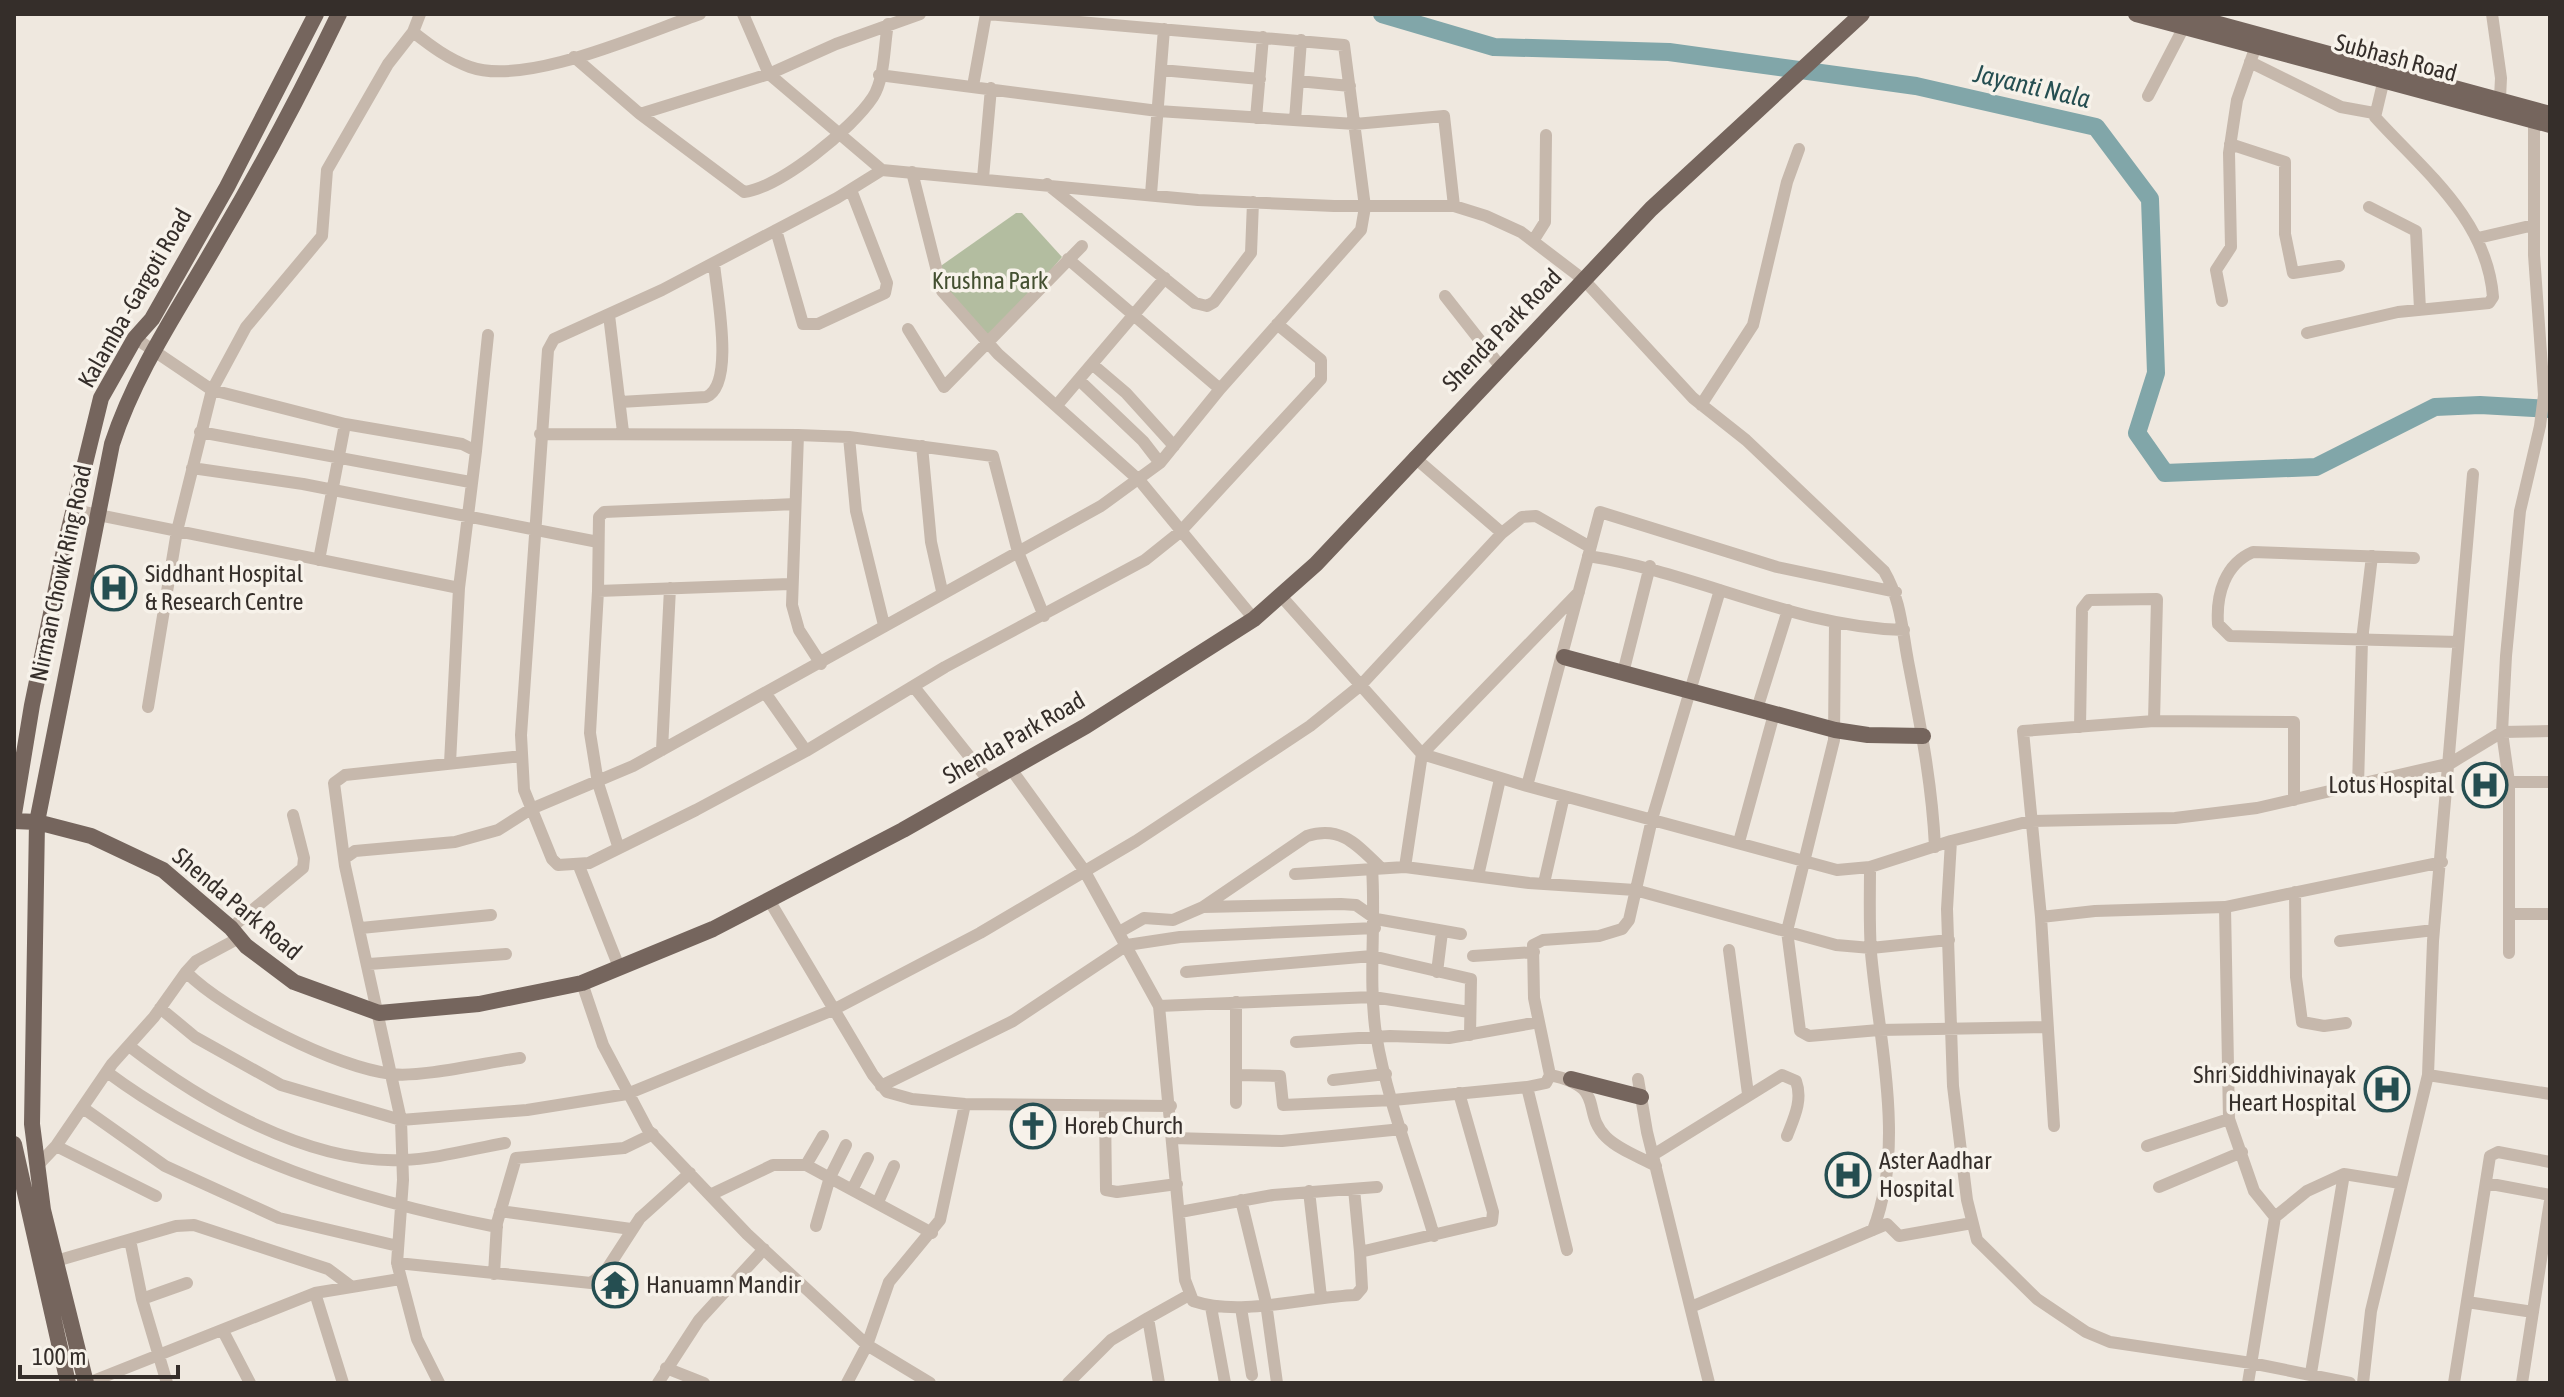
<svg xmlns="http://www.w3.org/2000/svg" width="2564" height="1397" viewBox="0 0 2564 1397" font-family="'Asap Condensed',sans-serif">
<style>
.green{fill:#b3bda0}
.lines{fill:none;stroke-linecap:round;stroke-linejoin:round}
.river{stroke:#81a6a9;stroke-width:18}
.minor{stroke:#c6b8ac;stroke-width:12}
.major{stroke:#75655d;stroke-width:16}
.labels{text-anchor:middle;stroke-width:7;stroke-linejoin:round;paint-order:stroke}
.street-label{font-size:24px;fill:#352e2a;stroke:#f7f2ea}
.park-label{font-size:24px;fill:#445031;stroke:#f7f2ea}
.poi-label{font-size:24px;fill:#352e2a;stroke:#f7f2ea;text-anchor:start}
.water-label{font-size:26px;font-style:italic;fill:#254e51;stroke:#f7f2ea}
</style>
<rect width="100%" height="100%" fill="#efe8df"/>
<path class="green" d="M1016 213H1022L1062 257 992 339 942 291 935 270Z"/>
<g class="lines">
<path class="river" d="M1382 14 1494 47 1669 52 1916 86 2096 127 2150 199 2156 373 2137 433 2165 473 2316 467 2435 407 2480 405 2550 409"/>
<path class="minor" d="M743 14 769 74 882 170
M2492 14 2501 78 2500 98
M413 32C431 46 448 59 470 67 526 87 644 33 700 14
M574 57 640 114 744 192C781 187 852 129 873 97 885 78 884 45 888 24
M2250 62 2341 107 2374 113
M1161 70 1260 79
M879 75 1158 111 1355 124 1444 116 1454 206
M1298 81 1350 86
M973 86 986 14
M2148 96 2187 21
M640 114 769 74 836 44 920 14
M1256 118 1263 37
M1295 120 1301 40
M2230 144 2285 162V234L2293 273 2339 266
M912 172 942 291 998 354 1140 481 1254 619
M983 178 991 88
M1047 184 1195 303 1207 306 1214 302 1251 253 1253 202
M1151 194 1164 29
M2369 207 2416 231 2420 309
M776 230 803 324H818L885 293 887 283 851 190
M2478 238 2534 225
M1533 241 1545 222 1546 135
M1068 259 1220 389
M1445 296 1500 366
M2222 301 2216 270 2231 247 2229 153 2237 100 2258 40
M609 315 623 432
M1277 324 1321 360V379L1180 532 1145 560 945 667 806 751 696 810 589 863 558 865 552 859 524 790 521 735 548 350 554 339 662 290 837 198 882 170 1198 200 1334 206H1454L1486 216 1521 232 1584 280 1693 398 1746 440 1884 571C1901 600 1902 629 1908 661 1920 723 1932 783 1935 847
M908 329 944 387 1082 246
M2307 333 2398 312 2489 303 2493 297C2487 219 2424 171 2375 117L2384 79
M135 338 212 390 345 424 462 444 476 451 459 588 450 763
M1092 364 1126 393 1174 446
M1079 380 1143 441 1160 463
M620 402 706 397C736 385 716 291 714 263
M1057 405 1165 278
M1701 405 1753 325 1787 182 1799 149
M200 432 470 482
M540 434 798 435
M849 437 856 511 884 625
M922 446 931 542 942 591
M476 451 488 335
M1414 457 1502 533
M192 468 303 484 598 542
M74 510 459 588
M1588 556C1695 572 1794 627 1904 630
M2414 558 2253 552C2225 564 2216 594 2218 624L2230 636 2458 642
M319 560 345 424
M598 591 599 517 604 512 795 504
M1281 596 1422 754 1527 786 1837 870 1870 867 1951 841 1947 909 1953 1086 1967 1200 1977 1240 2037 1299 2086 1332 2110 1342 2251 1363 2350 1383
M1835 623 1834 740 1787 931 1800 1031 1809 1036 1879 1030 2048 1027
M821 664 799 630 792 605 798 435 849 437 993 456 1018 552 1044 616
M1623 673 1650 566
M914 687 989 781
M766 694 806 751
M148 707 177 531 212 390 246 327 322 236 327 170 388 64 413 32 420 14
M1757 709 1788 610
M2080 727 2082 609 2089 600 2157 599 2154 721
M662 750 670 588
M1011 769 1084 870 1159 1006 1185 1280 1193 1301C1241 1317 1305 1297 1356 1295L1362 1288 1360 1252 1492 1221 1493 1212 1459 1093
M2509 782 2502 732 2506 656 2520 511 2540 426 2544 395 2534 255V115
M1527 786 1600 512 1777 567 1896 592
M2358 786 2362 640 2372 556
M2294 800V722L2154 721 2023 731 2041 917 2095 911 2225 907 2442 862
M1951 841 2030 821 2175 818 2257 808 2451 763 2502 732 2550 731
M1739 842 1774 714
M618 846 598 783 590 733 598 591 790 584
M345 858 355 851 455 842 498 830 531 809 633 766 1101 506 1160 463 1220 389 1361 230 1365 207 1344 45 987 14
M579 866 619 967
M1405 867 1422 754 1579 592
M1870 867C1870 895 1869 924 1871 953 1879 1041 1906 1146 1873 1230
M1372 868C1376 924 1368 979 1376 1034 1387 1102 1415 1170 1434 1236
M1295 874 1405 867 1529 883 1635 890 1836 945 1871 948 1949 940
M1478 876 1500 779
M1544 883 1564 796
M2295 892 2296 977 2302 1022 2324 1026 2346 1023
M769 900 873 1075 887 1092 912 1099 965 1104 1171 1106
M1203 907 1307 836C1341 825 1357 845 1380 867
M2225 907 2229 1119 2254 1191 2275 1217 2307 1191 2344 1174 2400 1183
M2510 914H2550
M2041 917 2054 1126
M231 928 303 868 304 858 293 815
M361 928 491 915
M1121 931 1144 918 1173 920 1203 907 1341 904 1356 905 1376 919 1461 934
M2340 941 2434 930
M1729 950 1748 1094
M2509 953V782H2550
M1473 956 1534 952
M369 964 506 954
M186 972C226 1012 335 1067 392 1074 420 1078 489 1062 520 1058
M1186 972 1372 956 1471 979 1470 1035
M1437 972 1442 932
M582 983 603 1045 648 1130 747 1234 867 1345 930 1383
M1236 1002V1103
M1159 1006 1373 997 1469 1012
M160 1008 195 1037 281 1085 401 1120 527 1110 627 1094 833 1010 980 933 1136 841 1310 726 1361 685 1502 533 1522 517 1536 516 1590 547
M1296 1042 1390 1036 1449 1038 1539 1022
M129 1046C200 1101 308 1164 402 1160 436 1159 472 1149 505 1143
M107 1072C221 1157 359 1200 497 1227
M1238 1075 1280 1076 1283 1105 1393 1100 1527 1087
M1550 1075C1608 1087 1580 1111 1606 1137 1619 1150 1640 1157 1656 1166
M2428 1075 2550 1094
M1638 1079 1647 1132 1709 1383
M1333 1080 1386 1074
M881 1086 1013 1021 1127 945 1180 937 1375 928
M83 1108 165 1166 279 1218 398 1246
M1105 1108 1106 1190 1117 1192 1177 1184
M1173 1138 1282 1141 1402 1129
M56 1146 156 1196
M2147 1146 2229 1119
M1653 1155 1782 1075 1796 1081C1803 1100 1794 1118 1787 1136
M38 1165 56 1146 112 1064 154 1017 186 972 196 961 239 938
M806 1165 823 1136
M2486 1183 2550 1195
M2159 1187 2242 1152
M853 1188 868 1158
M1354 1189 1360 1252
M1309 1191 1321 1297
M710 1195 773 1165H806L932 1233
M1241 1200 1266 1303 1277 1383
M878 1202 894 1166
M500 1211 631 1229
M1180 1212 1273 1195 1377 1187
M816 1226 830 1177 846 1145
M130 1240 142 1299 167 1383
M1567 1250 1527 1087 1546 1083 1550 1075 1534 998 1533 945 1543 940 1599 936 1622 929 1629 920 1652 819 1720 590
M56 1261 176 1226 194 1225 328 1269 352 1287
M397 1263 591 1283 605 1272 640 1218 690 1173
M494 1274 497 1223 516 1158 624 1148 653 1134
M315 1293 343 1383
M142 1299 187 1283
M2467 1302 2533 1312
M1211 1307 1225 1383
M1691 1307 1887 1224 1899 1236 1972 1223
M1241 1308 1252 1375
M223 1331 250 1383
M666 1368 704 1383
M2311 1373 2344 1174
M88 1383 315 1293 400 1279
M439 1383 417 1339 397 1263 403 1180 401 1120 345 866 334 783 345 775 522 756
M658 1383 699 1320 764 1249
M847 1383 867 1345 889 1282 940 1220 965 1104
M1068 1383 1111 1340 1148 1318
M1159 1383 1148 1318 1189 1295
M2248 1383 2275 1217
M2363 1383 2371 1311 2428 1075 2433 941 2473 474
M2454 1383 2490 1156 2498 1152 2550 1162
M2522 1383 2550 1201"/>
<path class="major" d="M2136 14 2550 125
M2182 14 2550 114
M1564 657 1835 730 1868 735 1923 736
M14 814 32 705 66 541 101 398 135 338 152 319 227 187 316 14
M14 821 37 822 91 836 163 870 231 928 246 946 294 982 379 1013 479 1004 582 983 713 929 903 830 1086 726 1254 619 1316 564 1651 209 1862 14
M1571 1079 1641 1097
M14 1144 68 1383
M86 1383 43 1210 32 1124 37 822 112 444C136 370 181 306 219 239 262 166 302 91 339 14"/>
</g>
<defs>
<g id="hospital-ring" transform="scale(2.3)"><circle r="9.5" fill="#f7f2ea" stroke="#254e51" stroke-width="1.5"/><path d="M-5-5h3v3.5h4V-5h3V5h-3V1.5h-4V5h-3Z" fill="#254e51"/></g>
<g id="church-ring" transform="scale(2.3)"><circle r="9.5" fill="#f7f2ea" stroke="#254e51" stroke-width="1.5"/><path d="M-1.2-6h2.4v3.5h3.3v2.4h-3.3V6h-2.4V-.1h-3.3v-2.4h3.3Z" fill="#254e51"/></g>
<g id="temple-ring" transform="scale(2.3)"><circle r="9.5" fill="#f7f2ea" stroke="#254e51" stroke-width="1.5"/><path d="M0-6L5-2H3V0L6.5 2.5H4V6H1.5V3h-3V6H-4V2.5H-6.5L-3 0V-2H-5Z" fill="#254e51"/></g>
</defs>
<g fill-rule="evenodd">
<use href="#hospital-ring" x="114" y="588"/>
<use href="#hospital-ring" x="2485" y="785"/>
<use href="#hospital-ring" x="2387" y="1089"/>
<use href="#church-ring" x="1033" y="1126"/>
<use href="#hospital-ring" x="1848" y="1175"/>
<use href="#temple-ring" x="615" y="1285"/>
</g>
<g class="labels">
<g class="street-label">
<text transform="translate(2396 58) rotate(15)" y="8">Subhash Road</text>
<text transform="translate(135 298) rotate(-60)" y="8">Kalamba -Gargoti Road</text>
<text transform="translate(1502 330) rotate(-46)" y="8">Shenda Park Road</text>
<text transform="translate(61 573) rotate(-78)" y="8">Nirman Chowk Ring Road</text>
<text transform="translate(1014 738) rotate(-30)" y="8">Shenda Park Road</text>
<text transform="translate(237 904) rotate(40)" y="8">Shenda Park Road</text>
</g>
<g class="park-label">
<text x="990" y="289">Krushna Park</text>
</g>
<g class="poi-label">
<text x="145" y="582">Siddhant Hospital<tspan x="145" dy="28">&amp; Research Centre</tspan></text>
<text x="2454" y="793" text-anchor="end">Lotus Hospital</text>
<text x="2356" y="1083" text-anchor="end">Shri Siddhivinayak<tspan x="2356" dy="28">Heart Hospital</tspan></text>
<text x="1064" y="1134">Horeb Church</text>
<text x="1879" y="1169">Aster Aadhar<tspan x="1879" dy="28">Hospital</tspan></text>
<text x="646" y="1293">Hanuamn Mandir</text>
</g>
<g class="water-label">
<text transform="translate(2032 86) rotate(13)" y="9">Jayanti Nala</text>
</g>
</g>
<rect width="2564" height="1397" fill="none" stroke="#352e2a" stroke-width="32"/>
<path d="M20 1365v12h158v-12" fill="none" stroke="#352e2a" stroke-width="4"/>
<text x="32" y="1365" font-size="24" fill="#352e2a" stroke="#f7f2ea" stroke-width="6" paint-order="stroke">100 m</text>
</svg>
